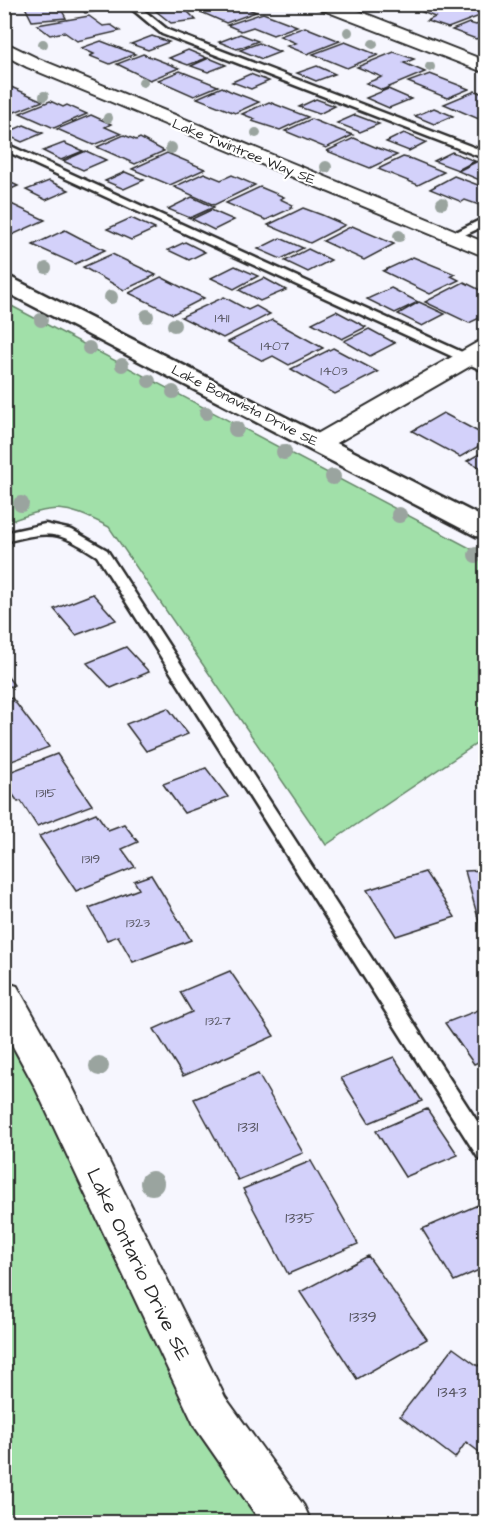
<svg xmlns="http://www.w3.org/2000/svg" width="490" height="1527" viewBox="0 0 490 1527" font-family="'Architects Daughter',sans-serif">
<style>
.green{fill:#a1e0a9;stroke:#66866a;stroke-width:1.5}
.building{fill:#d3d1fa;stroke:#2b2b2b;stroke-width:1.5}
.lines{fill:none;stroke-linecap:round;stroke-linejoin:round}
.lane-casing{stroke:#2b2b2b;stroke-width:5}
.street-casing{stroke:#2b2b2b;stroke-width:4}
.secondary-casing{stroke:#2b2b2b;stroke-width:5}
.lane{fill:#fff;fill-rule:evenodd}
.street{fill:#fff;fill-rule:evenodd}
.secondary{fill:#fff;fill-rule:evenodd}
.tree{fill:#9aa49f}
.labels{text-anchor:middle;stroke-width:4.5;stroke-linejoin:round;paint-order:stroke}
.far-street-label{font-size:14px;fill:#2b2b2b;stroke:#fff}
.number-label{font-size:14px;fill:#55545f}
.near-number-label{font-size:16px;fill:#55545f}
.near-street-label{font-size:20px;fill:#2b2b2b;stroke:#fff}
</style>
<rect width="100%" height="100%" fill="#f6f6fe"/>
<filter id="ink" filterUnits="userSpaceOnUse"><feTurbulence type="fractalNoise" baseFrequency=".0167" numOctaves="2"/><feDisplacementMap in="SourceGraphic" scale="12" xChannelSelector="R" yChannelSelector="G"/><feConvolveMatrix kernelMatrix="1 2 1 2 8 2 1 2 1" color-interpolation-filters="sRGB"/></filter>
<g filter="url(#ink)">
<path class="green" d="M4 302 485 556V738L326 845 109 527C60 502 54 506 5 523Z
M4 1019 201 1419 265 1522H5Z"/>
<path class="building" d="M70 4 72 8 61 9 66 18 32 21 24 5Z
M79 4H108L111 9 85 13Z
M227 4 232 7 238 5 256 12 226 23 194 9 206 4Z
M404 4H436L419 11Z
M446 4 463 11 469 8 485 14 448 28 427 21 435 17 422 12Z
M183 7 196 20 171 23 156 11Z
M263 13 297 26 273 35 253 27 241 31 227 25Z
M89 16 103 26 111 25 120 31 77 41 64 32 50 35 37 25Z
M486 21V35L476 39 452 30 469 23 476 25Z
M305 27 340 41 307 54 287 46 296 43 280 36Z
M240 34 258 41 237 49 219 42Z
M152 36 169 42 148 50 131 44Z
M101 41 127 51 135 54 110 64 90 56 94 54 81 48Z
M345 42 378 55 347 68 313 54Z
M259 43 280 52 262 59 240 50Z
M188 50 207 58 188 65 169 58Z
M394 52 414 59 404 63 425 72 382 90 366 83 382 77 357 67Z
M143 54 166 63 179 68 150 80 117 64Z
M209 58 226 65 208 72 191 66Z
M317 66 335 74 316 81 297 73Z
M180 71 218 86 194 96 158 80Z
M250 74 269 81 251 89 232 82Z
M430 74 469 89 447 98 408 82Z
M11 87 43 101 7 115 4 114V89Z
M222 87 230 91 259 102 235 113 197 98Z
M388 89 411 99 389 108 366 98Z
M475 91 486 95V118L481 120 444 104Z
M316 99 335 106 319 114 299 107Z
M50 101 63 107 67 105 87 114 54 128 20 113Z
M269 102 308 117 280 130 252 121 255 119 242 114Z
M434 108 453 116 434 124 415 116Z
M91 115 111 124 105 127 121 134 93 145 57 129Z
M355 115 379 124 360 132 337 123Z
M311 119 331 127 353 135 326 148 285 131Z
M24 125 43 133 22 142 4 134Z
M404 133 406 134 426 142 409 151 386 142Z
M124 135 136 140 140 138 164 151 135 164 97 147Z
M354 138 375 147 397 155 370 168 327 151Z
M64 143 83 151 61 160 43 151Z
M86 151 106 160 83 170 63 161Z
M452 152 475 161 458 170 434 161Z
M167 153 205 169 170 185 132 169Z
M403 157 412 159 444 172 418 185 378 169Z
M478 161 486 165V179L482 181 458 171Z
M125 172 144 180 124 189 105 181Z
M204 173 221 180 232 175 255 185 214 205 174 187Z
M454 176 486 188V201L479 205 465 200 462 202 430 189Z
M4 180 7 181 18 186 4 192Z
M49 181 69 190 46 200 26 190Z
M260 187 284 197 280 199 293 205 290 207 292 208 266 220 226 203Z
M192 197 214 207 190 218 168 209Z
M4 201H5L45 220 12 235 4 231Z
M303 208 322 215 345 225 310 243 268 225Z
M211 210 220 214 234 220 214 230 192 219Z
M131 218 155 229 131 240 107 229Z
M352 226 394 244 364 260 323 241Z
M65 230 84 240 105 250 75 264 33 245Z
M280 238 303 248 281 259 258 249Z
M185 242 205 252 189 260 168 250Z
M308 249 331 260 308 272 285 261Z
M112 254 156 275 124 290 83 267Z
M413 257 455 274 451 276 459 280 430 294 383 271Z
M235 266 258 276 234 289 211 278Z
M161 277 185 289 204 298 173 314 129 293Z
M264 278 286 290 260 301 239 290Z
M464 282 486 293V315L469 323 425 302Z
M391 288 393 289 418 302 395 313 367 299Z
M224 297 248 310 256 306 270 314 223 338 181 317Z
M419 302 445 314 422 326 398 314Z
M336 311 366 327 342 339 312 323Z
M272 320 323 348 289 365 273 356 263 361 228 342Z
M369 329 395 343 370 356 344 341Z
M333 348 378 372 335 394 291 369Z
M443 413 486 436V442L460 457 412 431Z
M486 450V470L467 461Z
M93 594 116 620 76 635 54 609Z
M126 647 149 672 111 688 87 663Z
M4 672 14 685 4 689Z
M12 698 49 747 4 764V701Z
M168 708 188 734 146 751 126 724Z
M57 754 92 805 37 826 21 801 18 802 4 782V774Z
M206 768 228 797 184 813 163 784Z
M96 813 108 830 124 824 138 842 122 849 135 867 76 891 39 836Z
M486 870V936H483L465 871Z
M425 872 455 917 396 936 367 890Z
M151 875 191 940 133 962 118 936 107 940 89 908 139 889 134 881Z
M230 971 274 1036 183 1076 154 1029 192 1012 180 992Z
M486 1007V1059L474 1064 445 1023Z
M394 1057 422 1101 369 1123 341 1078Z
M258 1074 303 1153 238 1180 194 1099Z
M427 1109 458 1155 405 1177 376 1131Z
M311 1161 358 1244 288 1274 243 1189Z
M478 1205 486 1217V1267L454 1281 422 1229Z
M368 1256 427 1339 357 1379 300 1292Z
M453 1348 478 1366 486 1357V1457L466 1442 455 1458 400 1416Z"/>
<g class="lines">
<g class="lane-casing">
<path id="lane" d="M126 4H136L168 30 486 152V159L162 34Z
M4 143 486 363V372L4 150Z
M486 217V225L456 239 452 240 446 237Z
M45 524 72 530 107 550 486 1135V1162L479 1159 97 556C56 529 50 531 4 542V533Z"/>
</g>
<g class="street-casing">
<path id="street" d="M316 4H341L486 61V73L318 8Z
M4 42 39 59 486 243V257L27 67 4 55Z
M486 340V357L328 448 319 451 310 448 306 443 310 438 478 342Z
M4 982 17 986 63 1068 225 1397 304 1506 311 1522H261L195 1427 34 1085 4 1030Z"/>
</g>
<g class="secondary-casing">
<path id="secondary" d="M4 274 486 519V538L476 536 4 291Z"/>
</g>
<use href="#lane" class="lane"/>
<use href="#street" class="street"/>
<use href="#secondary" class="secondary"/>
</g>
<g class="tree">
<circle cx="348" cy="32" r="5"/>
<circle cx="43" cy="44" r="5"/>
<circle cx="373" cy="44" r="5"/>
<circle cx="430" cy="67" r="5"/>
<circle cx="143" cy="82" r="5"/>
<circle cx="44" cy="96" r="5"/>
<circle cx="108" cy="118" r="5"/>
<circle cx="256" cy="133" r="5"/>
<circle cx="171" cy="148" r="6"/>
<circle cx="326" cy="167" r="6"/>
<circle cx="442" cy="203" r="6"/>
<circle cx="399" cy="236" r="6"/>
<circle cx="46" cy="268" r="6"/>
<circle cx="111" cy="297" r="7"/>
<circle cx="147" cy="316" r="7"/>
<circle cx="41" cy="320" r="7"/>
<circle cx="174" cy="325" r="7"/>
<circle cx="89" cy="348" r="7"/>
<circle cx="122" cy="365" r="7"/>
<circle cx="149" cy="381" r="7"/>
<circle cx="173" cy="392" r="7"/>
<circle cx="206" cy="413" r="7"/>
<circle cx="236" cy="429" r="8"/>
<circle cx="284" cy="452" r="8"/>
<circle cx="333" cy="477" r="8"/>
<circle cx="21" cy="504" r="8"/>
<circle cx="399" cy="515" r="8"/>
<circle cx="476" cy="555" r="8"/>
<circle cx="99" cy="1066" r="10"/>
<circle cx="152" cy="1183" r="12"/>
</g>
</g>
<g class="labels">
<g class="far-street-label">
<text transform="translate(244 151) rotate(22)" y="5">Lake Twintree Way SE</text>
<text transform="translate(245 405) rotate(27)" y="5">Lake Bonavista Drive SE</text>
</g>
<g class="number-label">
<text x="222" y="322">1411</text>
<text x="275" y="350">1407</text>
<text x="334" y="375">1403</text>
<text x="46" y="797">1315</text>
<text x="91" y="863">1319</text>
<text x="138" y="927">1323</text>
<text x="218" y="1025">1327</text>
</g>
<g class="near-number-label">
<text x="248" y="1132">1331</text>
<text x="300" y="1223">1335</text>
<text x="363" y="1322">1339</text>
<text x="452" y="1397">1343</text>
</g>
<g class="near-street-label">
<text transform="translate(139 1264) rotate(64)" y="7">Lake Ontario Drive SE</text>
</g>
</g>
<rect width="490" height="1527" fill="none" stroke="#fff" stroke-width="24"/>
<rect x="12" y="12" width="466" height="1503" fill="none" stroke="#2b2b2b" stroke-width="2" filter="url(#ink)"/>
</svg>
